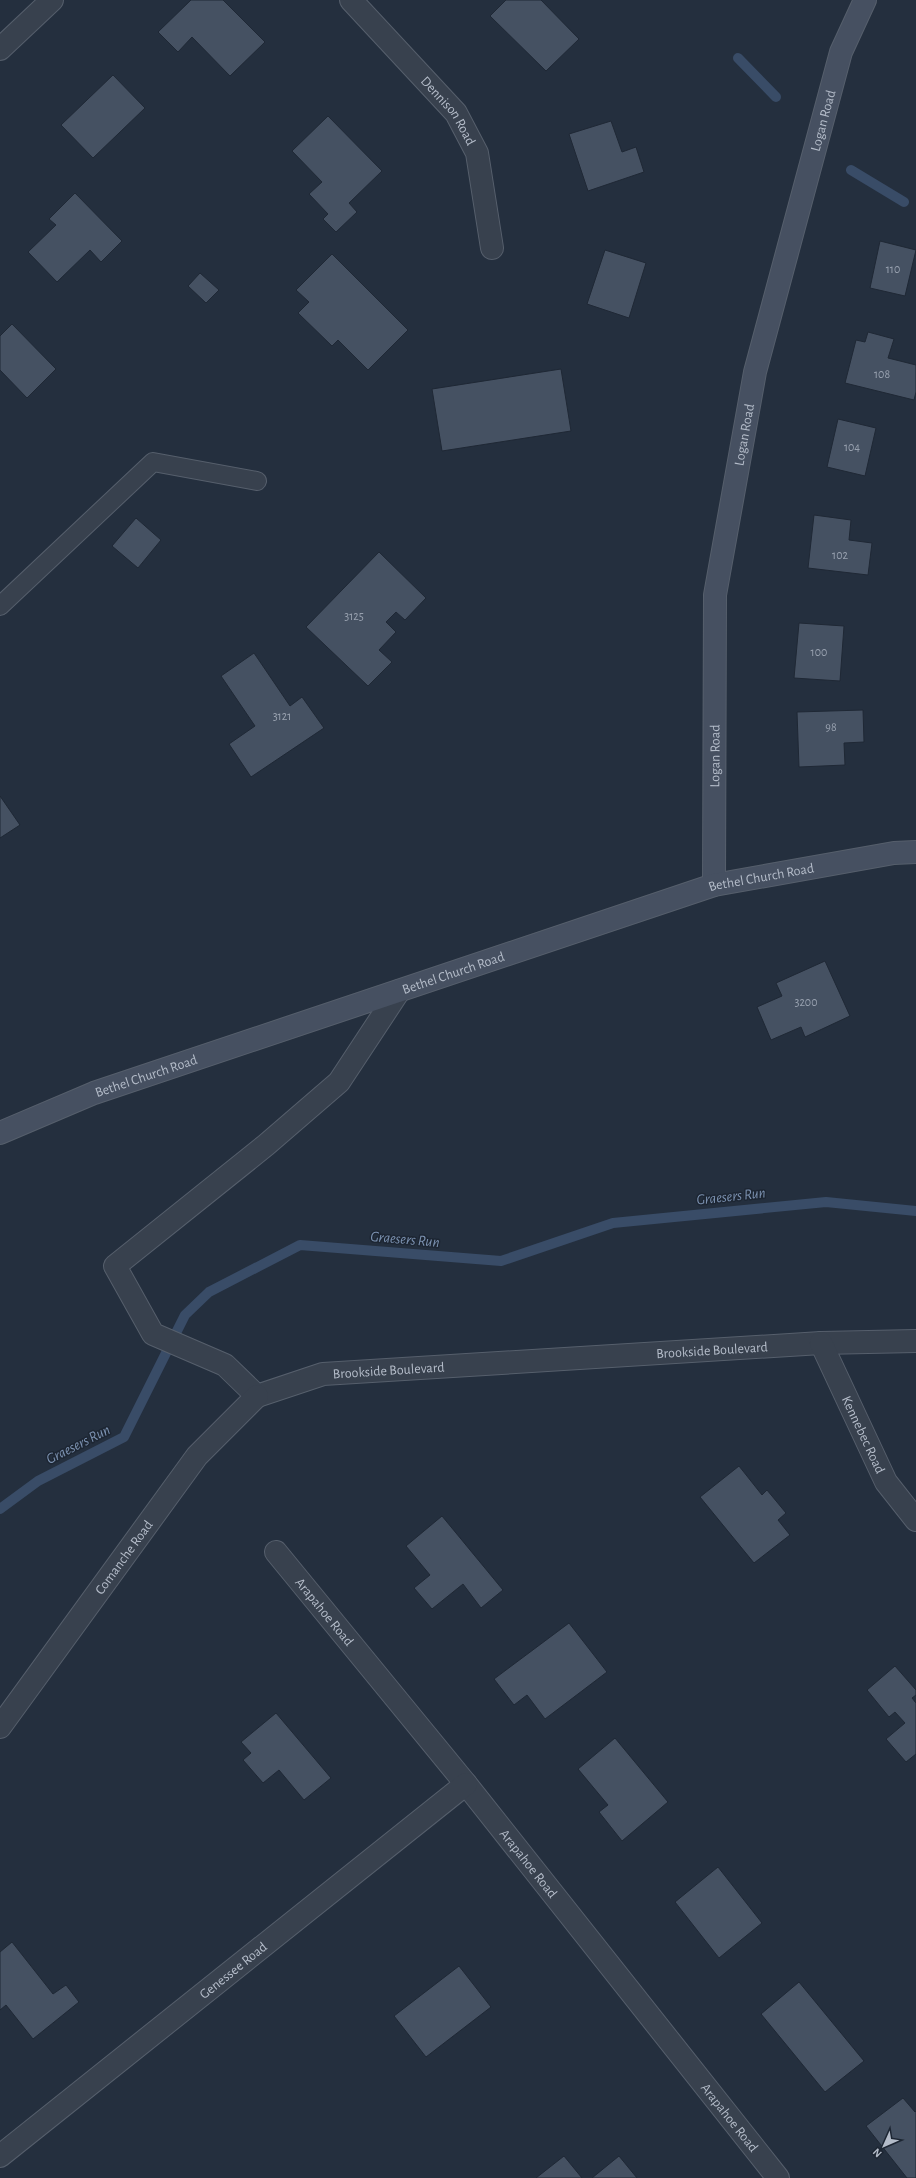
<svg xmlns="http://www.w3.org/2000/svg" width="916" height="2178" viewBox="0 0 916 2178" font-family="'Alegreya Sans',sans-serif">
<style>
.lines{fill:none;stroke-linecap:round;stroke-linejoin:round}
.stream{stroke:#394c67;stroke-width:10}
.building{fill:#455162;stroke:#1f2835}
.lane-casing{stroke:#565f6c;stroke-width:20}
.street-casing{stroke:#565f6c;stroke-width:24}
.secondary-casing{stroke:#565f6c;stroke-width:24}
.lane{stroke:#38414e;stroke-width:18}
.street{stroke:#38414e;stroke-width:22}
.secondary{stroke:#465061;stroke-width:22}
.labels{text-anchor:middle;stroke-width:3;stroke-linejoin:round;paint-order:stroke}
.number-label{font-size:12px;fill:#98a1af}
.street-label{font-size:14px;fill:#b4bcc9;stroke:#1d2633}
.water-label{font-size:15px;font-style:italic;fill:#7c92b1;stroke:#1d2633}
</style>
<rect width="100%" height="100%" fill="#242f3e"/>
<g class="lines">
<path class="stream" d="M738 58 776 97
M851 170 904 202
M0 1509 38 1481 124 1437 185 1315 209 1292 300 1245 501 1261 613 1223 826 1202 916 1211"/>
</g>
<path class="building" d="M191 0H223L265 42 230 76 192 37 178 52 158 32Z
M506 0H541L579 39 546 71 490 16Z
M113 75 145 108 93 158 61 125Z
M328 116 382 171 349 203 357 212 336 232 323 219 328 214 309 194 322 182 292 151Z
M611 121 622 152 636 147 644 172 588 191 569 134Z
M75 193 122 241 101 262 90 250 57 282 28 252 56 225 49 219Z
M880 241 916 250 905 296 870 288Z
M605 250 646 263 629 318 587 304Z
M332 254 408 330 368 370 338 340 332 346 298 313 309 302 296 290Z
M200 273 219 290 206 303 188 286Z
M12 324 56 369 27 398 0 370V336Z
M868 332 894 339 888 358 916 365V392L914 400 845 383 856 340 865 342Z
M561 369 571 431 442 451 432 389Z
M838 419 876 428 865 476 827 467Z
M814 515 851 520 849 540 872 543 868 575 808 568Z
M136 518 161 540 138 568 112 546Z
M379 552 426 598 405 620 396 612 386 622 396 632 379 650 392 662 368 686 306 627Z
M799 623 844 626 840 681 794 678Z
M254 653 290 706 302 697 324 728 251 777 229 744 255 726 221 676Z
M863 710 864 742 844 743 845 765 799 767 797 712Z
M0 796 20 825 0 838Z
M825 961 850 1016 805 1037 801 1027 771 1040 757 1007 782 996 776 983Z
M739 1466 762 1495 767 1490 786 1513 778 1520 790 1535 754 1563 700 1497Z
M442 1516 503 1590 481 1608 463 1584 432 1609 414 1588 430 1575 406 1546Z
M569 1623 607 1672 545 1719 527 1695 514 1705 494 1679Z
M895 1666 916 1690V1695L912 1698 916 1703V1754L906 1762 886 1739 905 1723 895 1712 889 1717 867 1690Z
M276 1713 331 1778 304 1800 279 1770 263 1783 243 1760 251 1753 241 1742Z
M615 1738 668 1802 622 1841 599 1812 608 1805 578 1769Z
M718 1867 762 1923 719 1958 675 1902Z
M12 1942 53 1994 66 1985 79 2002 33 2039 6 2005 0 2010V1952Z
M459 1966 491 2007 426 2057 394 2016Z
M799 1982 864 2061 825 2092 761 2014Z
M903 2098 915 2112 916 2111V2178H907L866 2126Z
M564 2156 582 2178H536Z
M619 2156 637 2178H592Z"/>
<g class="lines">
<g class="lane-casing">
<path id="lane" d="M0 606 153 462 257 481"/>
</g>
<g class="street-casing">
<g id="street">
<path id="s1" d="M351 0 456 113 477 153 492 248"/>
<path d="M0 49 52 0"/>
<path id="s2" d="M399 991 339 1082 266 1145 115 1266 153 1334 225 1365 257 1396 323 1374 821 1343 916 1341"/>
<path id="s3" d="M821 1343 886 1482 916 1520"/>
<path id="s4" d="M276 1552 466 1784 778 2178"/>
<path id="s5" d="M0 1727 197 1456 257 1396"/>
<path id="s6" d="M0 2156 466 1784"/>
</g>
</g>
<g class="secondary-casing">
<g id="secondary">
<path id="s7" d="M714 885 715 595 755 372 841 52 865 0"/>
<path id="s8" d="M0 1133 94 1093 714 885 894 853 916 852"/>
</g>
</g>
<use href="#lane" class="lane"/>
<use href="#street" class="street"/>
<use href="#secondary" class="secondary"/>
</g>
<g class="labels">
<g class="number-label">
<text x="893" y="273">110</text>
<text x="882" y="378">108</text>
<text x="852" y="451">104</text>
<text x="840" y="559">102</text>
<text x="354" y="620">3125</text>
<text x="819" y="656">100</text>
<text x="282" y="720">3121</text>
<text x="831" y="731">98</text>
<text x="806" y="1006">3200</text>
</g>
<g class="street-label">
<text dy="5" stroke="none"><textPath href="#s1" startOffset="148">Dennison Road</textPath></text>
<text dy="5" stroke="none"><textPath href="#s7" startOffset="777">Logan Road</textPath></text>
<text dy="5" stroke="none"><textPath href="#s7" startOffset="453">Logan Road</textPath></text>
<text dy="5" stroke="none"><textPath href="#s7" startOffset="129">Logan Road</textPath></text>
<text dy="5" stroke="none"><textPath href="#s8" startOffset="804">Bethel Church Road</textPath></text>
<text dy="5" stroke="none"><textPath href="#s8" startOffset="481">Bethel Church Road</textPath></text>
<text dy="5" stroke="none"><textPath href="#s8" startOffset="157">Bethel Church Road</textPath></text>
<text dy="5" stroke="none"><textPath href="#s2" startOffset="1059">Brookside Boulevard</textPath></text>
<text dy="5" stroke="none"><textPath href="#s2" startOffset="735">Brookside Boulevard</textPath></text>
<text dy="5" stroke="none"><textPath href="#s3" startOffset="101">Kennebec Road</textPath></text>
<text dy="5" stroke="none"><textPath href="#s5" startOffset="210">Comanche Road</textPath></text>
<text dy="5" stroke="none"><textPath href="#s4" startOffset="77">Arapahoe Road</textPath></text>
<text dy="5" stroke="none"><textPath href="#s4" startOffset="401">Arapahoe Road</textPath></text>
<text dy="5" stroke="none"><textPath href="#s6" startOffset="298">Genessee Road</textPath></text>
<text dy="5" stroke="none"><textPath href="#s4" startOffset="725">Arapahoe Road</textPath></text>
</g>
<g class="water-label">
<text transform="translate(731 1196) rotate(-6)" y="5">Graesers Run</text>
<text transform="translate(405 1239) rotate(5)" y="5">Graesers Run</text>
<text transform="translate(78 1444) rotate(-27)" y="5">Graesers Run</text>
</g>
</g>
<g transform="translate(884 2146) rotate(225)" stroke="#1d2633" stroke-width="3" paint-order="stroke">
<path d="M0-3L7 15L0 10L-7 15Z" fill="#b4bcc9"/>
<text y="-6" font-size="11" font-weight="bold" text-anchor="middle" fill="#b4bcc9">N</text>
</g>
</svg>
